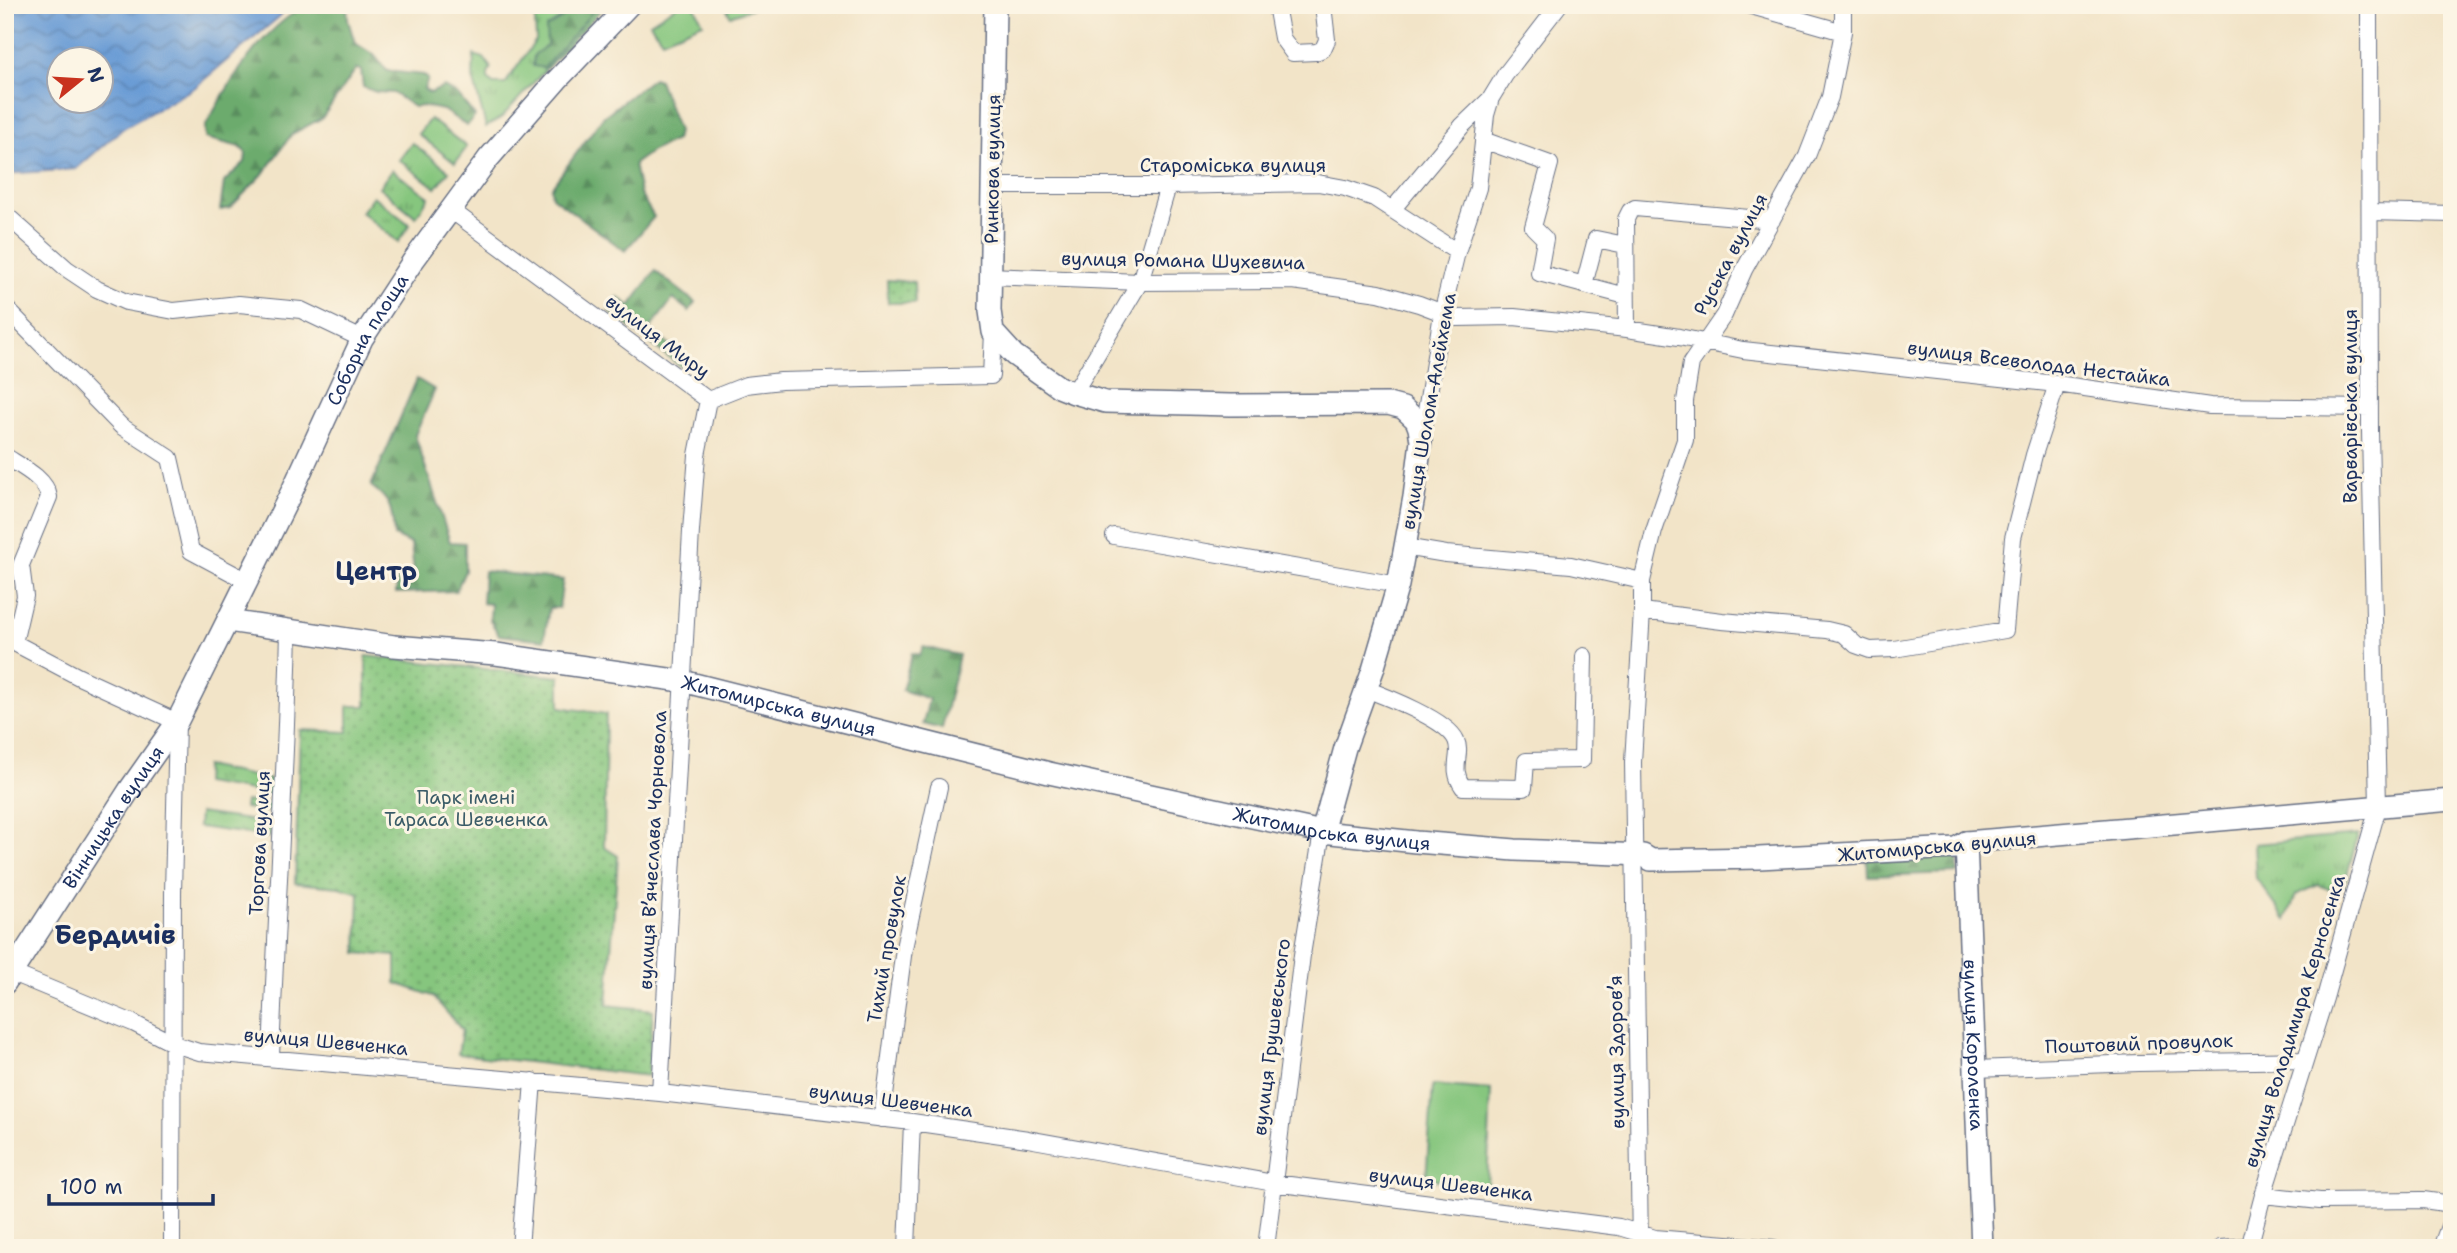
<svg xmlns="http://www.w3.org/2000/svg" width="2457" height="1253" viewBox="0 0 2457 1253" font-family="'Shantell Sans',sans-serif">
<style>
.grass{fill:url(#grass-tufts);stroke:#507a6e;stroke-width:2}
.forest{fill:url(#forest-firs);stroke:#446d66;stroke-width:2}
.park{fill:url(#park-dots);stroke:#507a6e;stroke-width:2}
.garden{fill:#86c67e;stroke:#507a6e;stroke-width:2}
.water{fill:url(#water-waves);stroke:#43669a;stroke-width:2;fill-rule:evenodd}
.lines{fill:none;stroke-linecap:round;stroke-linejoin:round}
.minor-casing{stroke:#666e83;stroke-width:18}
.major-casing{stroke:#666e83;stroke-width:24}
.minor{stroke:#fff;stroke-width:16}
.major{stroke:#fff;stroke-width:21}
.labels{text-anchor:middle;stroke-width:6;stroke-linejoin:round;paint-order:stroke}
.street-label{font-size:19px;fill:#1b2f5e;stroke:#fcf5e5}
.park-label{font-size:19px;fill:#3b5c68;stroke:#fcf5e5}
.district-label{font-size:26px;font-weight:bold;fill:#1b2f5e;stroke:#fcf5e5}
</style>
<defs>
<pattern id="grass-tufts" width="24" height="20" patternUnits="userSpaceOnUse" patternTransform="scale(1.75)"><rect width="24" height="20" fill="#86c67e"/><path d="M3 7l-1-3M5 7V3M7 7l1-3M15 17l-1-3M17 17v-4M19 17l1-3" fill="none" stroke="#6da16a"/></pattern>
<pattern id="forest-firs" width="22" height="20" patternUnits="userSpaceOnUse" patternTransform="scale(1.75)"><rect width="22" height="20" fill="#6cab6d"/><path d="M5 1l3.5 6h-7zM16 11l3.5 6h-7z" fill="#588c5d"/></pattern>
<pattern id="park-dots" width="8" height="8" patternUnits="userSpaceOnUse" patternTransform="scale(1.75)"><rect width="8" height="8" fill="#86c67e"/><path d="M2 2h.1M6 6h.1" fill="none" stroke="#6da16a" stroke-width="1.8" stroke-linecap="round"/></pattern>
<pattern id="water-waves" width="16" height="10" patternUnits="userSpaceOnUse" patternTransform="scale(1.75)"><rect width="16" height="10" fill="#6b9cd5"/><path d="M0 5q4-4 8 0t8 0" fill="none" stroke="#5780b0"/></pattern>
</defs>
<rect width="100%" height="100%" fill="#fcf5e5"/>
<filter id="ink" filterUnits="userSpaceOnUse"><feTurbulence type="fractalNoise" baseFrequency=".0143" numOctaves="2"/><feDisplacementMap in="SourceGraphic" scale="14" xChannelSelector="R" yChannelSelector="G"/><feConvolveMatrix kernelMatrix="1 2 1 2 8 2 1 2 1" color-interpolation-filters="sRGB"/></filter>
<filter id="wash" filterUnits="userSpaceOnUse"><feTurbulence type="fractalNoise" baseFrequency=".00686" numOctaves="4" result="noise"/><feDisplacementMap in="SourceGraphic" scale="28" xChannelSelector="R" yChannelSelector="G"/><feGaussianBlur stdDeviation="1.57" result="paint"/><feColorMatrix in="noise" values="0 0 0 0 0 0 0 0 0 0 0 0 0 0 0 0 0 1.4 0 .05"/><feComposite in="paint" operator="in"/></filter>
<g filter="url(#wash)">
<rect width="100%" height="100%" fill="#f2e4c8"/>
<path class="grass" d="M548 5H605L502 117 486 127 473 78 474 55 484 58 491 68 488 74V79L493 84H505L536 40 535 19Z
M430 119 467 147 455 163 418 134Z
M412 143 449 171 436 188 399 160Z
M392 170 429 197 416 217 379 187Z
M373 196 410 225 398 242 361 212Z
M205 766 277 781 275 795 204 783Z
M245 801 275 805 274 812 244 808Z
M199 813 271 823 270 837 198 827Z
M2358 835 2344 886 2332 890 2318 885 2296 895 2286 920 2256 878 2254 844Z"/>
<path class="forest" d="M306 5H347L348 20 355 43 374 55 387 71 424 75 428 79 424 89 430 93 444 87 457 94 475 116 467 126 443 110 424 106 414 107 393 93 376 92 363 87 361 70 356 69 322 118 292 134 262 175 230 208 220 210 224 182 245 162 246 153 240 147 205 138V127C230 81 260 31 306 5Z
M565 5H599L544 68 533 66 534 55 547 45 546 28 565 16Z
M653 78 659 80 678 131 676 140 652 151 634 164 640 194 654 217 625 251 552 197 551 188 603 117Z
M655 271 695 302 689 311 673 299 649 330 701 368 681 367 609 311 618 297 630 306Z
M417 379 435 390 415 435 450 542 465 543V571L456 591 396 593 398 574 414 573 411 544 394 536C392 511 393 502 371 486Z
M484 571 563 580 559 608H549L544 640 499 635 490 620 491 604 482 603Z
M923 647 959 655 942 729 923 724 929 699 902 690 912 653 920 655Z
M1958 853V873L1868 876 1867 857Z"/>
<path class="park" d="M887 280 914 282 915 303H888Z
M366 656 560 677V707L606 714 604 847 618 856 607 1005 653 1010 648 1076 458 1054 462 1030 433 996 396 983V956L357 953 359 893 339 887 295 883 300 730 348 732V706H366Z"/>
<path class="garden" d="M678 5H694L703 23 662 40 650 23Z
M725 5H761L730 16Z
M1433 1085 1491 1090 1487 1187 1426 1179Z"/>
<path class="water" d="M12 5H290L279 17 194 88 122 129 76 169 5 174V15ZM60 60H102V102H60Z"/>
</g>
<g filter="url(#ink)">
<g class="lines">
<g class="minor-casing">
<path id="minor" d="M1276 5 1282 38 1293 53 1316 52 1323 49 1327 40 1323 5
M1748 5 1843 32
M1483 140 1550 164 1533 227 1545 239 1539 273 1626 296
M992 186H1168L1318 183 1345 188 1374 198 1457 252
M451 210 708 400
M1392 210 1462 126 1489 100
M2371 212 2452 214
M5 214 67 269 97 289 126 302 174 311 239 304 301 310 362 339
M989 276 1140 282 1293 281 1379 293 1419 304 1456 318 1514 317 1627 329 1679 337 1743 350 2057 384 2210 406 2370 408
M1584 285 1596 239 1625 245
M5 307 121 426 170 458 191 551 247 581
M1627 329 1626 219 1630 211 1635 208 1772 220
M1078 386 1140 282 1168 186
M708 400 746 385 781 381 991 376 993 332
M1422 435 1442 314 1457 252 1478 188 1486 115 1491 98 1505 75 1559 5
M5 456C20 466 46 478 49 497L21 565 25 596 14 643
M1114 536 1398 585
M1404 547 1446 554 1571 565 1642 581
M1642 611 1722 621 1827 630 1844 634 1856 645 1870 650 1894 649 2005 630 2013 538 2034 455 2057 384
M5 638 79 677 177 722 173 893 172 1248
M1366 689C1387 697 1447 720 1456 740 1463 756 1449 767 1463 787L1524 788 1526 761 1582 760 1584 656
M12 973 133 1023 174 1044 199 1052 660 1093 912 1122 1028 1139 1274 1183 1619 1227 1655 1238 1774 1248
M271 1058C276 915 286 773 289 630
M1975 1069 2139 1063 2304 1060
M660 1093 691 531 697 455 708 400
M882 1119 904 948 939 787
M2263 1195 2320 1201 2423 1200 2452 1204
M520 1248 533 1081
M907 1248 912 1122
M1266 1248 1302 955 1322 832
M1640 1248 1633 762 1642 611V581L1654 531 1685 440V401L1691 363 1724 315 1744 270 1807 156 1830 97 1843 32V5
M2220 1248 2249 1246
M2249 1248 2263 1195 2325 998 2378 807 2370 431 2369 5
M2441 1248 2452 1218"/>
</g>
<g class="major-casing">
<g id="major">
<path d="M995 5 990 311 993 332 1014 355 1059 387 1074 393 1105 402 1231 405 1388 404 1403 408 1416 420 1419 428 1421 441 1414 497 1398 585 1373 670 1345 748 1322 832"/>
<path id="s1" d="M228 621 394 646 496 654 682 681 1049 773 1322 832 1416 842 1515 850 1643 855 1651 860 1759 858 1956 848 1966 842 2452 800"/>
<path id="s2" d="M1966 842 1982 1248"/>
<path id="s3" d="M5 983 130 789 177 722 292 491 362 339 413 261 488 159 557 80 629 5"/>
</g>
</g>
<use href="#minor" class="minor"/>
<use href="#major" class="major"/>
</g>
</g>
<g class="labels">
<g class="street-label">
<text x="1233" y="172">Староміська вулиця</text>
<text transform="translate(992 169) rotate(-89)" y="7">Ринкова вулиця</text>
<text transform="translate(1730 254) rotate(-62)" y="7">Руська вулиця</text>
<text transform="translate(1183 260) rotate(1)" y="7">вулиця Романа Шухевича</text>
<text transform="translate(658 336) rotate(37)" y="7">вулиця Миру</text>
<text dy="7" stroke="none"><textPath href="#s3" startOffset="740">Соборна площа</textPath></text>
<text transform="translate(2039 363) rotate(7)" y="7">вулиця Всеволода Нестайка</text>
<text transform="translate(2350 406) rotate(-90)" y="7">Варварівська вулиця</text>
<text transform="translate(1428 411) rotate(-80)" y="7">вулиця Шолом-Алейхема</text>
<text dy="7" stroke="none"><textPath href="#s1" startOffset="558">Житомирська вулиця</textPath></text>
<text dy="7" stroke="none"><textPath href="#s3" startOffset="198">Вінницька вулиця</textPath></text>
<text dy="7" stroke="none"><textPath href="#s1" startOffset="1125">Житомирська вулиця</textPath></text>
<text transform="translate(259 843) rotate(-87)" y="7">Торгова вулиця</text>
<text transform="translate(1937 846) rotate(-5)" y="7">Житомирська вулиця</text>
<text transform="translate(652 850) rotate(-87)" y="7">вулиця Вʼячеслава Чорновола</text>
<text transform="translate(886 949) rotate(-80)" y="7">Тихий провулок</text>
<text transform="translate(2294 1021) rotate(-73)" y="7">вулиця Володимира Керносенка</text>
<text transform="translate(1271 1037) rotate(-83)" y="7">вулиця Грушевського</text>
<text transform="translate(326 1041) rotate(5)" y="7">вулиця Шевченка</text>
<text transform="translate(2139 1043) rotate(-2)" y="7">Поштовий провулок</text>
<text dy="7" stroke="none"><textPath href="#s2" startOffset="203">вулиця Короленка</textPath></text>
<text transform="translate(1616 1052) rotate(-91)" y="7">вулиця Здоровʼя</text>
<text transform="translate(891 1100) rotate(7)" y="7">вулиця Шевченка</text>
<text transform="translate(1451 1184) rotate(7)" y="7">вулиця Шевченка</text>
</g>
<g class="park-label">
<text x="466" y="804">Парк імені<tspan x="466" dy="22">Тараса Шевченка</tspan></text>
</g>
<g class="district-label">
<text x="376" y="580">Центр</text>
<text x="115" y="944">Бердичів</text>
</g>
</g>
<rect width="2457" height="1253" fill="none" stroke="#fcf5e5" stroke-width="28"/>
<g transform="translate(80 80) rotate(72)"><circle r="33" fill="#fcf5e5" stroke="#a2a6af" stroke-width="2"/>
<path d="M0-5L12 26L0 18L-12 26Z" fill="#c8321e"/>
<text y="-10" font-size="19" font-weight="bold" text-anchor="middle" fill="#1b2f5e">N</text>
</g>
<path d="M49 1194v10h164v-10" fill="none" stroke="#1b2f5e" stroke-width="3.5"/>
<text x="60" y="1194" font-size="21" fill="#1b2f5e" stroke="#fcf5e5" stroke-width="5" paint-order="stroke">100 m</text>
</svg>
